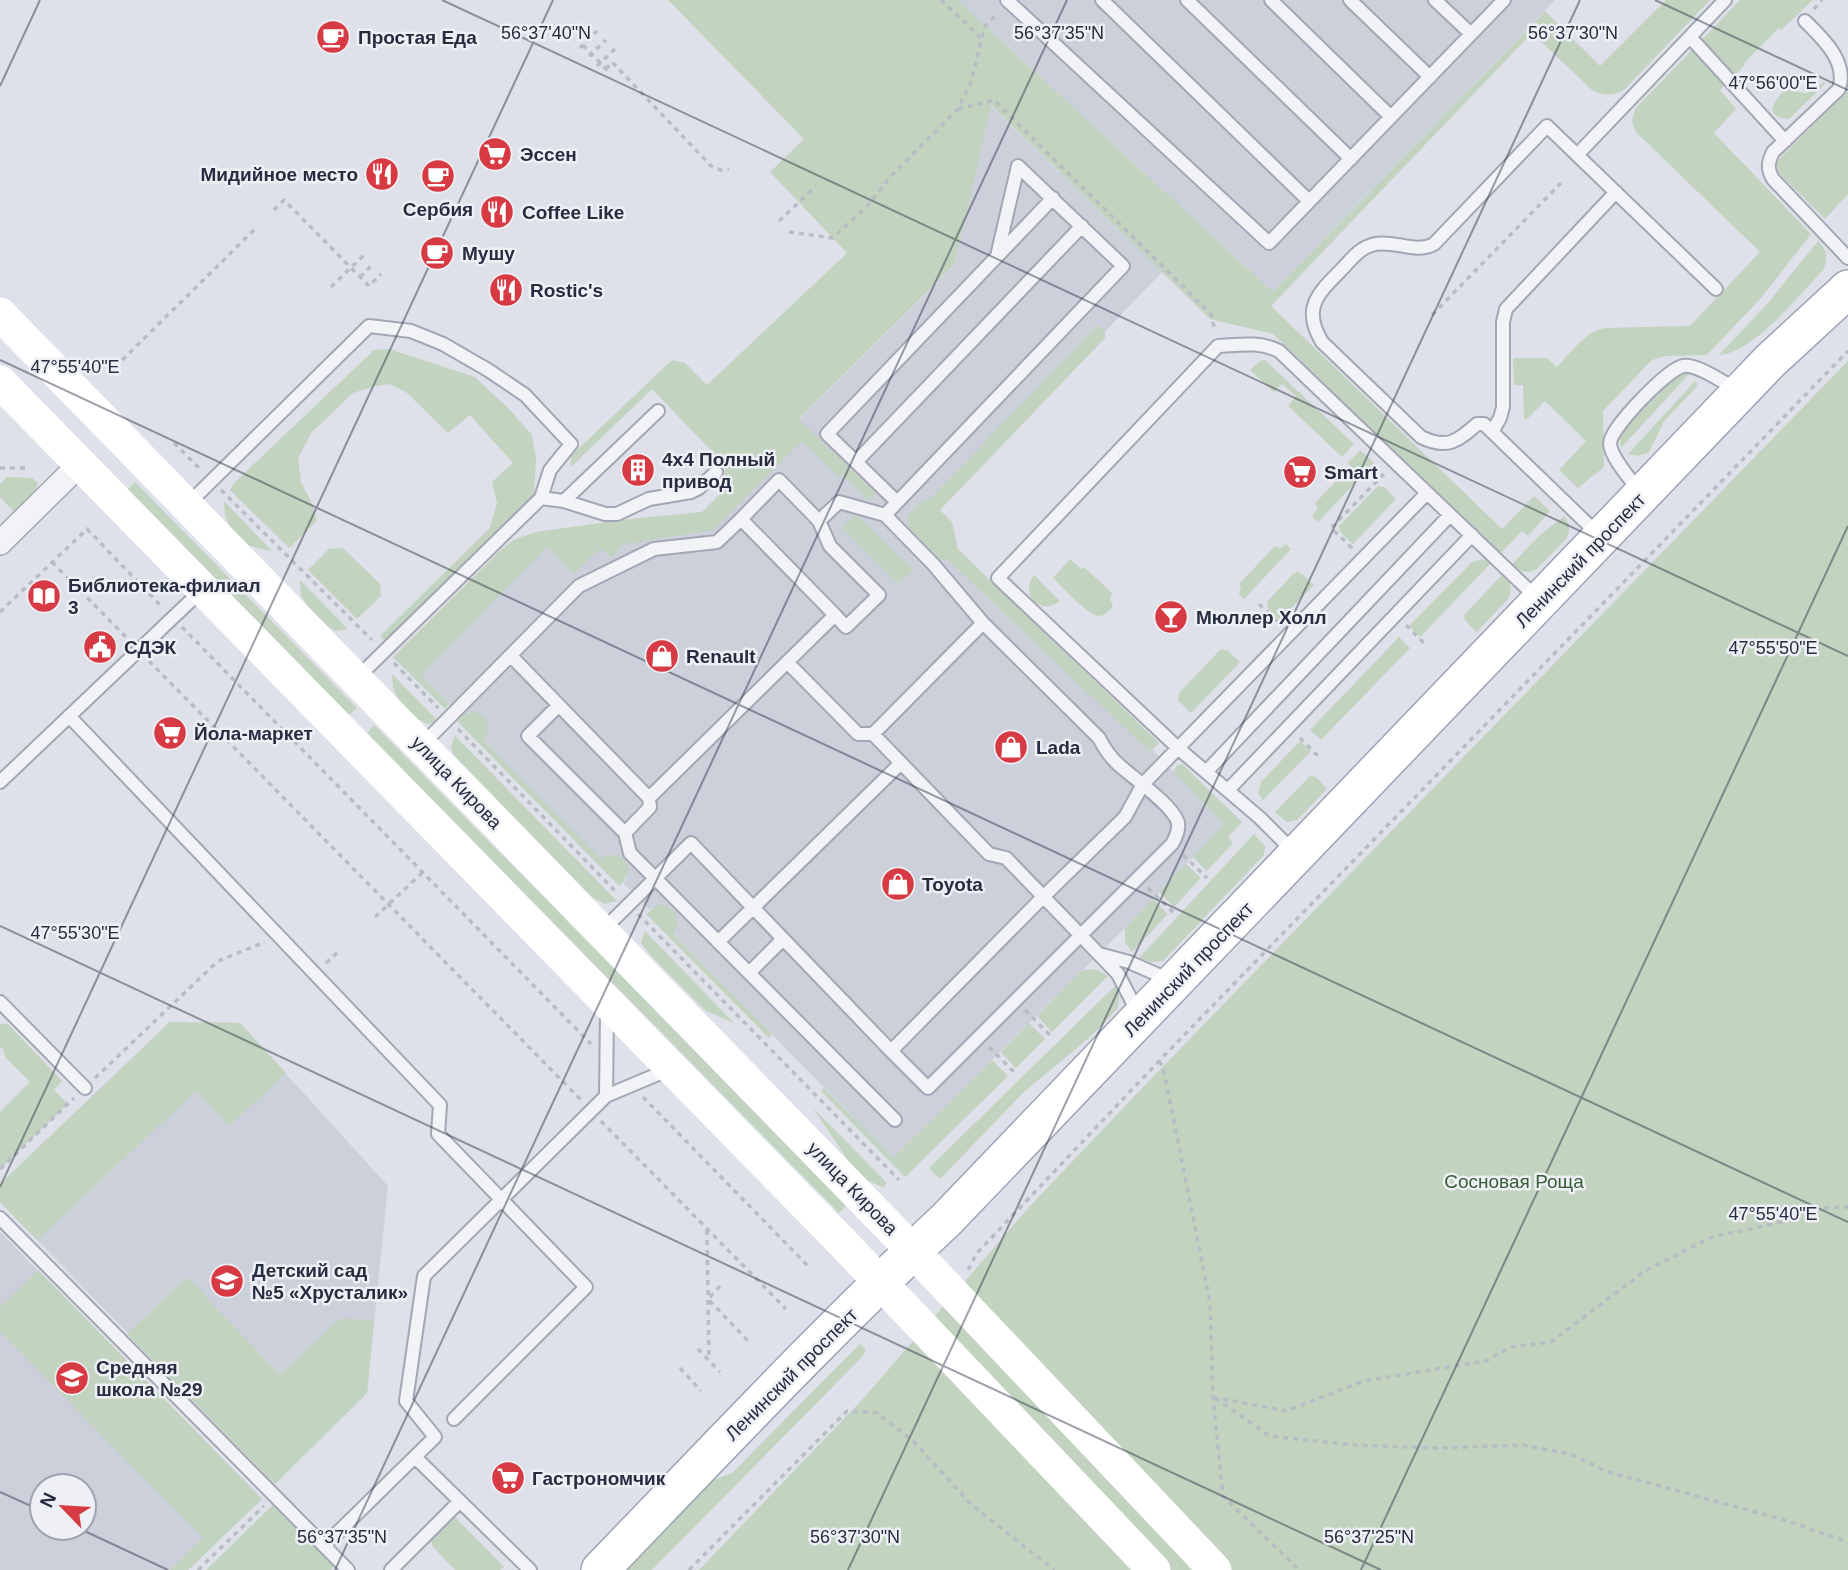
<svg xmlns="http://www.w3.org/2000/svg" width="1848" height="1570" viewBox="0 0 1848 1570" font-family="Helvetica,sans-serif">
<style>
.built{fill:#ccd0db;fill-rule:evenodd}
.green{fill:#c2d3bf}
.lines{fill:none;stroke-linecap:round;stroke-linejoin:round}
.service-casing{stroke:#a3a7b3;stroke-width:16}
.minor-casing{stroke:#a3a7b3;stroke-width:26}
.primary-casing{stroke:#9da4b5;stroke-width:40}
.path{stroke:#b8bcc4;stroke-width:3.5;stroke-dasharray:5 5;stroke-linecap:butt}
.service{stroke:#f1f3f7;stroke-width:12}
.minor{stroke:#f1f3f7;stroke-width:23}
.secondary{stroke:#fff;stroke-width:33}
.primary{stroke:#fff;stroke-width:37}
.ticks{fill:none;stroke:#262d41;stroke-width:2;stroke-opacity:0.45}
.labels{text-anchor:middle;stroke-width:5;stroke-linejoin:round;paint-order:stroke}
.poi-label{font-size:19px;font-weight:bold;fill:#262d41;stroke:#eef0f6;text-anchor:start}
.street-label{font-size:19px;fill:#262d41;stroke:#eef0f6}
.park-label{font-size:19px;fill:#365d33;stroke:#eef0f6}
.ticks-label{font-size:18px;text-anchor:middle;fill:#262d41;stroke:#eef0f6;stroke-width:5;stroke-linejoin:round;paint-order:stroke}
</style>
<rect width="100%" height="100%" fill="#dee1e9"/>
<path class="built" d="M957 0H1555L1273 292Z
M990 105 1162 272 919 526 1145 742 1225 824 1125 928 893 1158 673 933 652 908 650 910 623 883 627 878 600 860 420 675 547 547 703 515 955 265Z
M170 1022 240 1023 388 1186 367 1393 275 1484 0 1202V1184Z
M0 1232 262 1499 188 1570H0ZM42 1486H84V1528H42Z"/>
<path class="green" d="M668 0H957L1273 292 1545 11 1600 66 1666 0H1710L1624 90C1612 96 1604 96 1592 90L1532 33 1271 306 1502 529 1534 496 1550 511 1528 536 1522 531 1501 553 1273 334 1210 319 991 105 955 264 799 419 876 494 869 501 842 474 837 479 838 476 802 441 713 530 624 544 611 558 601 548 574 574 547 547 421 675 449 704 445 709 393 657 502 549 515 539 536 532 629 519 702 512 729 485 723 478 718 467 720 460 652 389 572 466 571 464V457L575 452 672 360 685 363 707 385 847 253 770 172 804 139Z
M1740 0H1813L1781 30 1779 28 1744 63 1745 65 1720 90 1736 109 1714 133 1811 234 1761 298 1707 355 1666 356 1652 360 1603 411 1604 467 1578 488 1559 470 1586 441 1545 401 1526 420 1524 418 1523 385H1514L1513 358H1547L1557 367C1571 353 1584 332 1605 328L1690 326 1760 252 1636 132 1632 121 1635 109Z
M1823 82 1825 83 1821 88 1789 119C1759 117 1778 96 1789 86 1801 97 1814 94 1823 82Z
M1848 91V194L1825 219 1779 173 1777 165 1780 158Z
M1818 241C1827 250 1829 258 1823 270 1799 295 1754 353 1719 355L1768 303Z
M1098 325 1105 332V338L940 510 952 522 958 549 1159 743 1150 752 947 559 936 560 912 536 906 518 919 504 932 497Z
M389 349 475 377 510 410 532 435 536 459 534 495 385 641 380 636 490 528 497 503 492 482 513 463 470 415 448 433 407 393 390 384 375 386 353 393 311 433 298 459 301 482 313 506 317 521 289 548 230 490 235 482 374 350Z
M1265 360 1354 444 1342 457 1288 406 1296 396 1282 384 1274 392 1250 370 1260 361Z
M1848 361V1570H699L861 1401 1031 1205 1146 1084Z
M1682 374H1689L1621 448 1620 440 1623 430 1675 377Z
M1696 380 1697 386 1695 389 1664 421 1649 452 1639 456 1628 454Z
M1360 450 1374 463 1318 522 1312 516 1318 508 1315 503 1351 466 1348 463Z
M7 477 32 478 38 483 34 493 15 513 0 497V484Z
M135 482 357 708 349 715 127 490Z
M1378 486 1384 487 1396 499 1353 544 1341 533 1339 526Z
M224 501 272 551 250 546 232 530 225 516Z
M856 514 913 570 899 584 843 528Z
M1564 516C1570 523 1571 530 1566 539L1537 569C1528 574 1520 572 1512 564L1540 535Z
M1286 544 1291 549 1244 599 1239 594 1241 588 1239 584 1275 546 1280 548Z
M343 548 380 584 381 596 357 619 308 570 329 549Z
M1070 559 1081 569 1084 567 1112 593 1110 599 1113 606C1109 611 1105 616 1098 616 1087 615 1062 586 1053 578Z
M1482 559 1491 563 1420 637 1409 626 1472 562Z
M1297 572 1302 574 1314 585 1280 620 1268 609 1267 602 1293 574Z
M1503 574C1511 582 1513 589 1508 599L1477 632 1465 621 1464 615Z
M1034 575 1060 601C1040 616 1019 596 1034 575Z
M300 580 348 629 335 631 326 625 308 608 301 595Z
M1399 637 1410 648 1321 740 1310 730Z
M1221 649 1228 651 1240 662 1191 713 1178 700 1179 693Z
M392 674 440 723 427 724 418 719 400 702 393 688Z
M469 712C487 712 492 726 484 741L600 859C623 846 639 868 619 886L457 721 463 715Z
M374 725 847 1205 839 1213 367 733Z
M455 736 617 901 605 904 593 898 453 754 451 746Z
M1300 741 1311 751 1263 800 1258 793 1261 782Z
M1182 764 1242 822 1228 837 1233 843 1207 871 1193 857 1224 824 1174 772 1176 766Z
M1310 776 1316 777 1327 789 1297 820 1287 822 1275 812Z
M1254 834 1265 846 1264 855 1163 961 1151 962 1139 958Z
M1186 864 1201 878 1174 907 1159 892Z
M1153 899 1168 914 1132 952 1125 942V928Z
M658 905H665L675 912 678 925 673 934 772 1034 769 1038 646 914Z
M645 931 734 1023 706 1011 651 956 641 943Z
M1089 969 1098 970 1108 976 1052 1032 1037 1016 1081 971Z
M1116 985 1119 996 1118 1008 1091 1036 1024 1092 940 1179 929 1168Z
M170 1022 240 1023 286 1073 229 1126 196 1091 37 1240 0 1202V1184Z
M1029 1023 1045 1039 1016 1068 1001 1052Z
M0 1024H8L62 1081 54 1090 68 1104 0 1169V1112L30 1082 6 1058 2 1047 0 1048Z
M992 1060 1008 1076 905 1177 821 1091 824 1088 893 1158Z
M813 1108 887 1183 883 1187 868 1181 852 1166Z
M38 1270 262 1499 188 1570H170L203 1537 0 1332V1307Z
M187 1277 280 1375 341 1318 374 1321 367 1393 275 1484 127 1334Z
M860 1344 866 1349 862 1357 652 1570H627L713 1480 732 1473Z
M278 1500 340 1562 331 1570H206Z
M453 1515 504 1567 500 1570H455L433 1547 430 1538Z"/>
<g class="lines">
<g class="service-casing">
<path id="service" d="M1007 0 1269 243 1504 0
M1102 0 1309 201
M1187 0 1351 159
M1271 0 1391 117
M1350 0 1430 77
M1435 0 1471 34
M1805 21C1822 38 1848 61 1839 89L1773 152C1768 162 1767 169 1773 179L1848 258
M1690 37 1785 141
M1577 155 1725 0
M1492 432 1500 418 1503 407V322L1506 309 1616 192
M856 462 827 434 1053 198
M1641 493C1632 481 1610 457 1610 443 1611 427 1668 369 1683 366 1698 364 1724 383 1737 390
M541 498 564 501 605 514H617L649 499 691 492 699 488 716 472
M564 501 658 411
M897 502 856 462 1082 226
M187 505 369 326 411 331 443 344 488 370 525 395 571 444 550 470 541 498 356 679
M885 515 1123 266 1018 166 997 256
M741 519 779 480 819 521 830 546 879 595 846 627 835 615
M819 521 839 502 885 515 933 564 983 623 1099 738C1104 748 1110 757 1119 765 1132 777 1174 806 1178 823 1179 831 1176 837 1172 844L928 1088 891 1051
M1600 536 1484 424H1477C1458 441 1447 450 1421 437L1322 342C1300 306 1321 291 1344 267 1353 257 1361 247 1375 244 1394 240 1416 254 1434 244L1547 126 1716 289
M511 656 649 798 650 807 625 833 630 853 895 1120
M787 662 858 734H873L989 854 1006 858 1118 974 1139 1015
M559 705 528 736 625 833
M69 716 440 1105 438 1134 586 1287 454 1419
M873 734 983 623
M421 746 579 586 654 549 717 542 741 519 835 615 649 798
M1206 772 1450 515
M0 782 203 589
M1228 790 1472 535
M1294 852 1260 818 1179 749 998 578 1218 346C1239 345 1259 341 1279 351L1538 599
M602 931 691 843 891 1051 1043 897 1125 817 1143 784 1427 493
M718 942 901 763
M1099 954 1129 962 1170 980
M749 973 783 939
M0 1002 85 1088
M606 1096 607 1012
M0 1218 348 1570
M415 1457 530 1570
M324 1546 435 1437 406 1401 424 1276 606 1096 670 1069
M391 1570 460 1501"/>
</g>
<g class="minor-casing">
<path id="minor" d="M0 543 80 464"/>
</g>
<g class="primary-casing">
<path id="primary" d="M600 1570C714 1452 826 1332 946 1220L1770 361 1848 289"/>
</g>
<path class="path" d="M941 0 982 39
M1814 9 1822 0
M583 45 608 71
M580 48 597 31
M589 56 606 40
M597 66 615 49
M606 69 612 62 711 166 720 170 729 169
M958 109 994 100 1211 314 1215 331
M274 210 284 200 369 286 381 274
M779 221 816 186
M789 232 833 238 869 204 891 176 958 109 971 82 985 26 998 13
M360 277 373 264
M331 287 364 255
M1432 315 1561 183
M108 374 255 229
M174 443 201 470
M0 468H27
M221 490 372 640
M1352 548 1331 528 1384 474
M52 562 127 638
M1259 604 1278 622
M0 612 87 529 162 607
M1406 625 1425 644
M182 627 591 1044
M149 661 581 1100
M394 663 438 708
M458 729 618 894
M1300 738 1318 756
M1183 855 1207 878
M1148 888 1174 913
M638 914 899 1180
M375 917 423 872
M326 963 340 950
M1025 1010 1053 1038
M989 1047 1017 1075
M1159 1061 1163 1067 1210 1302 1213 1397 1223 1496 1299 1570
M95 1078 218 961 265 942
M643 1097 811 1269
M601 1121 786 1309
M0 1169 74 1098
M707 1230 709 1360
M968 1270 977 1253 1159 1061 1848 351
M720 1286 708 1299 750 1343
M698 1349 720 1372
M680 1368 701 1391
M1213 1397 1286 1411 1364 1381 1486 1361 1510 1347 1551 1342 1645 1271 1712 1237 1787 1221 1818 1208 1848 1207
M1215 1398 1270 1436 1354 1445 1437 1448 1523 1445 1570 1454 1608 1472 1781 1519 1848 1542
M198 1570 264 1506
M689 1570 847 1411 877 1413 914 1442 972 1505 1054 1570"/>
<use href="#service" class="service"/>
<use href="#minor" class="minor"/>
<path class="secondary" d="M0 314 913 1251 1215 1570
M0 382 840 1240 1154 1570"/>
<use href="#primary" class="primary"/>
</g>
<path class="ticks" d="M442 0 1848 656M1655 0 1848 90M0 86 40 0M0 360 1848 1222M0 926 1381 1570M0 1187 553 0M0 1492 42 1511M78 1528 168 1570M335 1570 1067 0M848 1570 1580 0M1361 1570 1848 526"/>
<defs>
<g id="cafe-disc" transform="scale(1.75)"><circle r="9.5" fill="#d73a42" stroke="#eef0f6"/><path d="M-5.5-4.5H6V0H3Q3 3.5 0 3.5H-2.5Q-5.5 3.5-5.5 0ZM3-3.2v2h1.7v-2ZM-6 4.5H4V6H-6Z" fill="#fff"/></g>
<g id="supermarket-disc" transform="scale(1.75)"><circle r="9.5" fill="#d73a42" stroke="#eef0f6"/><path d="M-6-5.5h2.5l.6 2H6L4.5 2H-2.5L-4.4-4H-6ZM-1.5 3.2a1.3 1.3 0 1 0 .1 0ZM3 3.2a1.3 1.3 0 1 0 .1 0Z" fill="#fff"/></g>
<g id="restaurant-disc" transform="scale(1.75)"><circle r="9.5" fill="#d73a42" stroke="#eef0f6"/><path d="M-5-6h1v4h1v-4h1v4h1v-4h1v5L-1.5 .5V6h-2V.5L-5-1ZM5-6V6H3V1.5H1.5Q1.5-4 5-6Z" fill="#fff"/></g>
<g id="building-disc" transform="scale(1.75)"><circle r="9.5" fill="#d73a42" stroke="#eef0f6"/><path d="M-4-6H4V6H1V3H-1V6H-4ZM-2.5-4.3h1.7v1.8h-1.7ZM.8-4.3h1.7v1.8H.8ZM-2.5-1h1.7V.8h-1.7ZM.8-1h1.7V.8H.8Z" fill="#fff"/></g>
<g id="library-disc" transform="scale(1.75)"><circle r="9.5" fill="#d73a42" stroke="#eef0f6"/><path d="M-6-4Q-3-5.5-.7-3.5V5Q-3 3-6 4ZM6-4Q3-5.5 .7-3.5V5Q3 3 6 4Z" fill="#fff"/></g>
<g id="bar-disc" transform="scale(1.75)"><circle r="9.5" fill="#d73a42" stroke="#eef0f6"/><path d="M-6-5H6L.8 .8V4.5H3.5V6h-7V4.5H-.8V.8Z" fill="#fff"/></g>
<g id="civic-disc" transform="scale(1.75)"><circle r="9.5" fill="#d73a42" stroke="#eef0f6"/><path d="M-.6-6.5H3V-4.5H.6V-3L4-1V1h2V6H-6V1h2V-1L-.6-3ZM-1.2 2.5V6h2.4V2.5Z" fill="#fff"/></g>
<g id="shop-disc" transform="scale(1.75)"><circle r="9.5" fill="#d73a42" stroke="#eef0f6"/><path d="M-5-2.5h2.3a2.7 3.5 0 0 1 5.4 0H5L5.5 6h-11ZM-1.5-2.5h3a1.5 2.3 0 0 0-3 0Z" fill="#fff"/></g>
<g id="school-disc" transform="scale(1.75)"><circle r="9.5" fill="#d73a42" stroke="#eef0f6"/><path d="M0-5L7-2L0 1L-7-2ZM-4 1L0 2.5L4 1V4Q0 6-4 4Z" fill="#fff"/></g>
</defs>
<g fill-rule="evenodd">
<use href="#cafe-disc" x="333" y="37"/>
<use href="#supermarket-disc" x="495" y="154"/>
<use href="#restaurant-disc" x="382" y="174"/>
<use href="#cafe-disc" x="438" y="176"/>
<use href="#restaurant-disc" x="497" y="212"/>
<use href="#cafe-disc" x="437" y="253"/>
<use href="#restaurant-disc" x="506" y="290"/>
<use href="#building-disc" x="638" y="470"/>
<use href="#supermarket-disc" x="1300" y="472"/>
<use href="#library-disc" x="44" y="596"/>
<use href="#bar-disc" x="1171" y="617"/>
<use href="#civic-disc" x="100" y="647"/>
<use href="#shop-disc" x="662" y="656"/>
<use href="#supermarket-disc" x="170" y="733"/>
<use href="#shop-disc" x="1011" y="747"/>
<use href="#shop-disc" x="898" y="884"/>
<use href="#school-disc" x="227" y="1281"/>
<use href="#school-disc" x="72" y="1378"/>
<use href="#supermarket-disc" x="508" y="1478"/>
</g>
<g class="labels">
<g class="poi-label">
<text x="358" y="44">Простая Еда</text>
<text x="520" y="161">Эссен</text>
<text x="358" y="181" text-anchor="end">Мидийное место</text>
<text x="438" y="216" text-anchor="middle">Сербия</text>
<text x="522" y="219">Coffee Like</text>
<text x="462" y="260">Мушу</text>
<text x="530" y="297">Rostic's</text>
<text x="662" y="466">4x4 Полный<tspan x="662" dy="22">привод</tspan></text>
<text x="1324" y="479">Smart</text>
<text x="68" y="592">Библиотека-филиал<tspan x="68" dy="22">3</tspan></text>
<text x="1196" y="624">Мюллер Холл</text>
<text x="124" y="654">СДЭК</text>
<text x="686" y="663">Renault</text>
<text x="194" y="740">Йола-маркет</text>
<text x="1036" y="754">Lada</text>
<text x="922" y="891">Toyota</text>
<text x="252" y="1277">Детский сад<tspan x="252" dy="22">№5 «Хрусталик»</tspan></text>
<text x="96" y="1374">Средняя<tspan x="96" dy="22">школа №29</tspan></text>
<text x="532" y="1485">Гастрономчик</text>
</g>
<g class="street-label">
<text transform="translate(1580 560) rotate(-46)" y="7">Ленинский проспект</text>
<text transform="translate(457 782) rotate(46)" y="7">улица Кирова</text>
<text transform="translate(1188 969) rotate(-46)" y="7">Ленинский проспект</text>
<text transform="translate(853 1188) rotate(46)" y="7">улица Кирова</text>
<text transform="translate(791 1374) rotate(-45)" y="7">Ленинский проспект</text>
</g>
<g class="park-label">
<text x="1514" y="1188">Сосновая Роща</text>
</g>
</g>
<g class="ticks-label">
<text x="546" y="39">56°37'40"N</text>
<text x="1059" y="39">56°37'35"N</text>
<text x="1573" y="39">56°37'30"N</text>
<text x="1773" y="89">47°56'00"E</text>
<text x="75" y="373">47°55'40"E</text>
<text x="1773" y="654">47°55'50"E</text>
<text x="75" y="939">47°55'30"E</text>
<text x="1773" y="1220">47°55'40"E</text>
<text x="1369" y="1543">56°37'25"N</text>
<text x="342" y="1543">56°37'35"N</text>
<text x="855" y="1543">56°37'30"N</text>
</g>
<g transform="translate(63 1507) rotate(295)"><circle r="33" fill="#eef0f6" stroke="#9ea2ae" stroke-width="2"/>
<path d="M0-5L12 26L0 18L-12 26Z" fill="#d73a42"/>
<text y="-10" font-size="19" font-weight="bold" text-anchor="middle" fill="#262d41">N</text>
</g>
</svg>
